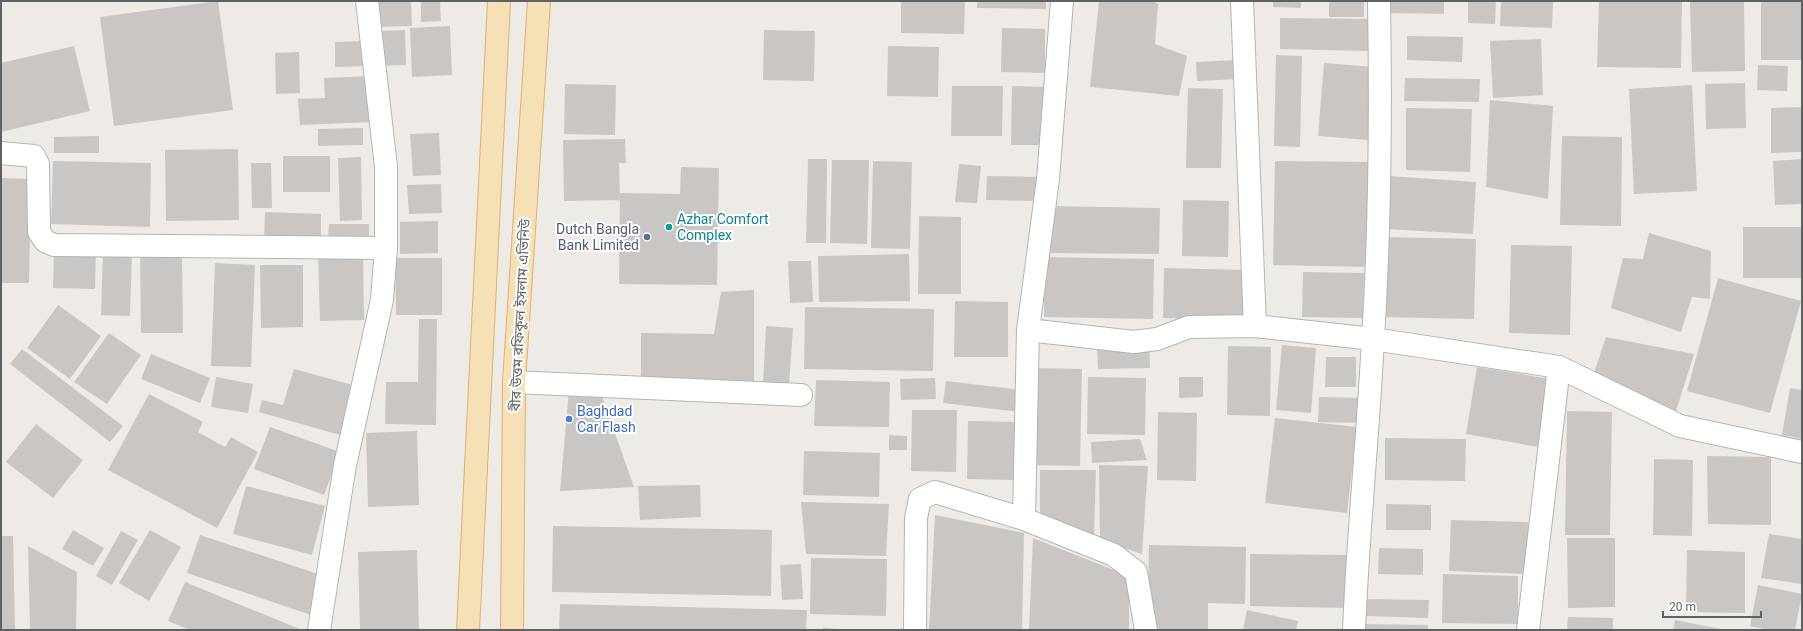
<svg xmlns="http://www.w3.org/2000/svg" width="1803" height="631" viewBox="0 0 1803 631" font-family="Roboto,'Noto Sans Bengali',sans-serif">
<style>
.building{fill:#cac6c3}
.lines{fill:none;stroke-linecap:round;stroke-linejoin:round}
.minor-casing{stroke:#b1b4b7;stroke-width:24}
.major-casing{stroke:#e0af6e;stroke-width:24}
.minor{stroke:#fff;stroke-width:22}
.major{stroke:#f5e1b5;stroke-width:22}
.culture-dot{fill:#0f9aa8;stroke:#fff;stroke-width:1.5}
.service-dot{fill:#5c6f8a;stroke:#fff;stroke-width:1.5}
.shop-dot{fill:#3f7fe0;stroke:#fff;stroke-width:1.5}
.labels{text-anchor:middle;stroke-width:4;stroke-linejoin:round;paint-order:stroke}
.culture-label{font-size:14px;fill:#0d838f;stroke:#fff;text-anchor:start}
.service-label{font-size:14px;fill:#4e5e75;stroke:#fff;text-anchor:end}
.street-label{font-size:14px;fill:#5e6265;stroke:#fff}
.shop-label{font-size:14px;fill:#366cbe;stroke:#fff;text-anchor:start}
</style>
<rect width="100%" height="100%" fill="#eeebe7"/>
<path class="building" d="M218 1 233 110 114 126 100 17Z
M372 1H411L412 26 373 27Z
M421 1H440L441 21 421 22Z
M901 1H965L964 34 901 33Z
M977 1H1046V9L977 8Z
M1099 1H1152L1158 4 1155 44 1187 56 1179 96 1090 87Z
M1273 1H1301V8L1273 7Z
M1329 1H1364V17H1329Z
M1388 1H1444V14L1388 13Z
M1468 1H1496L1495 24 1468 23Z
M1501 1H1553L1552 28 1500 26Z
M1599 1H1682L1681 68 1597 67Z
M1690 1H1744L1745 71 1692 72Z
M1761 1H1802V60H1761Z
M1280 18 1370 19V51L1280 49Z
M450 26 452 75 412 77 410 28Z
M1002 28 1045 29V73L1001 72Z
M405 30 406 65 378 66 377 31Z
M764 30 815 31 814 81 763 80Z
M1407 36 1463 37 1462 62 1407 60Z
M1541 39 1543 95 1493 98 1490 41Z
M368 41 369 66 335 67V42Z
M74 46 90 111 1 132V63Z
M888 46 939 47 938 97 887 96Z
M299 52 300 93 276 94 275 53Z
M1276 55 1302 56 1300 147 1274 146Z
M1239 60V79L1197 81 1196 62Z
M1324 63 1374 67 1368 140 1318 136Z
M1758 65 1788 66 1787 91 1757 90Z
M371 76 374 122 300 125 298 99 325 98 324 78Z
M1405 78 1480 79 1479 102 1404 101Z
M1745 83 1746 128 1706 129 1705 84Z
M565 84 616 85 615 135 564 134Z
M1692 85 1697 191 1634 194 1629 89Z
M952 86H1003L1002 136H951Z
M1012 86 1048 87 1047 145H1011Z
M1188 88 1223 89 1221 168H1186Z
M1490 100 1553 106 1548 199 1486 187Z
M1802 107V152L1771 153V108Z
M1406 108 1472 109 1470 172 1406 170Z
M363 128V145L318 146V129Z
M439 133 441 175 413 176 410 134Z
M99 136V153H54V137Z
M1562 136 1622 137 1621 226 1560 225Z
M625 139 626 163H619L620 200 564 201 563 140Z
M238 149 239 220 166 221 165 150Z
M283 156H330V192H283Z
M361 157 362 220 340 221 338 158Z
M808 159H827L826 243H806Z
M1802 159V204L1775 205 1773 161Z
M832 160H869L867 244 830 243Z
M53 161 151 163 150 227 51 224Z
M873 161 912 162 910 249 871 248Z
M1275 161 1371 162 1369 267 1273 265Z
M251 163H271L272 208H252Z
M959 164 981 166 977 203 955 202Z
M681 167 719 168 717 285 619 284 620 193 680 194Z
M987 176 1038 177 1037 201 986 200Z
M1389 176 1476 182 1473 234 1386 229Z
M1 178 31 179 29 283H1Z
M441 184 442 213 409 214 407 185Z
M1183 200 1229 201 1228 257 1182 256Z
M1051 206 1160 208 1159 254 1050 253Z
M265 212 321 214V241L264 240Z
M919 216 961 217V294H918Z
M438 221V253L400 254V222Z
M329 224H369V241H328Z
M1743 227H1802V278H1743Z
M1649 233 1711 251 1710 299 1692 297 1681 332 1611 308 1623 258 1643 259Z
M1384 237 1476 239 1474 319 1382 317Z
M1511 245 1572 246 1570 335 1509 333Z
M54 251 96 252 95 289 53 288Z
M103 253 132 254 130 316 101 315Z
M140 254H182L183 333H141Z
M363 254 364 320 320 321 318 255Z
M909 254 910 301 819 302 818 256Z
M1044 257 1154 259 1153 319 1044 317Z
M395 258H442V315H396Z
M788 261H811L813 302 790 303Z
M215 263 255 265 251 367 211 366Z
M260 265H303V327L261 328Z
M1164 268 1246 270 1245 320 1163 318Z
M1303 272 1364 273 1363 318 1302 317Z
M1718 278 1801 301 1770 413 1687 391Z
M754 290V385L641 382V333L714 334 721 292Z
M955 301 1008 302V357H954Z
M58 305 101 336 70 379 27 348Z
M805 307 934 309 933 371 804 369Z
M419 319H437L436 425 385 424 386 382H418Z
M766 326 793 328 789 385 763 384Z
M109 333 141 355 107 404 74 382Z
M1606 337 1694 354 1675 414 1592 379Z
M1282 345 1316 348 1311 413 1276 410Z
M1149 346 1150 368 1098 369 1097 347Z
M1228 346 1271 347 1270 416 1227 415Z
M22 349 123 426 110 442 10 364Z
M151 354 210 378 200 403 141 379Z
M1326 357H1356V387H1325Z
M1477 367 1550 379 1538 447 1466 434Z
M1033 368 1082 369 1080 466 1031 465Z
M294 369 353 385 340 435 259 412 262 400 283 405Z
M216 377 253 384 248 413 211 407Z
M1088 377 1146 378 1145 435 1087 434Z
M1179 377H1203V397L1179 398Z
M935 378 936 399 901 400 900 379Z
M816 380 890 382 889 427 814 426Z
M946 381 1023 390 1020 412 943 403Z
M1790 388 1802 390V439L1782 435Z
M569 390 600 391 634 487 560 491Z
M149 394 203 422 198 432 225 447 231 437 258 452 217 528 108 470Z
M1319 397 1364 398 1363 423 1318 422Z
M912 410H957L956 472 911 471Z
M1567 411 1612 412 1610 535H1565Z
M1158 412 1197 413 1196 481 1157 480Z
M1275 418 1357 427 1347 513 1265 503Z
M968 421 1018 422 1017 480 967 479Z
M36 424 83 460 53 498 6 462Z
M270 427 340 452 324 495 254 469Z
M417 431 419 505 368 507 366 433Z
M889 435 907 436V450H889Z
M1385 438 1466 439 1465 481 1385 480Z
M1140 439 1147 460 1092 463 1091 442Z
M804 451 880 453 879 497 803 495Z
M1707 456 1771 457V525L1708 524Z
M1654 459 1693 460 1692 536 1653 535Z
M1099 465 1148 466 1142 554 1100 540Z
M1040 470H1096L1094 537 1040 517Z
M700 485 701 517 640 520 638 486Z
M246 486 325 506 312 555 233 534Z
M801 502 889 504 886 556 806 554Z
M1386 504 1431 505V530H1386Z
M935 515 1024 533 1022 630H929Z
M1451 520 1528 522 1527 574 1449 571Z
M553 526 772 530 771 596 552 592Z
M73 530 104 548 93 566 62 549Z
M150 530 181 547 149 601 119 583Z
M121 531 138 540 112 585 96 576Z
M1769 534 1802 539V584L1761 578Z
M200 535 327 577 314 616 187 573Z
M1 536H13L15 630H1Z
M1033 538 1129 576V630H1029Z
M1567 538H1615V607L1568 608Z
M1149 545 1246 547 1245 604 1208 603V630H1152L1148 602Z
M28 546 77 572 76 630H30Z
M1379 548 1423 549V575L1378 574Z
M417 550 419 630H360L358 552Z
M1687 550 1745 552V613L1686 612Z
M1250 554 1348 555 1347 608 1250 606Z
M811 558 887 559 886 616 810 614Z
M801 564 803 599 782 600 780 565Z
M1443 574 1518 576V624L1442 623Z
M185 582 302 630H190L168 621Z
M1758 585 1802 594 1795 630H1769L1750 626Z
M1366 599 1429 600 1428 618 1366 616Z
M560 604 807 610 806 630H559Z
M1247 610 1298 621 1296 630H1243Z
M1568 617 1613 618V630H1567Z
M1675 620 1721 629V630H1673Z
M1363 624 1428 625V630H1363Z
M823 628 841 629V630H823Z"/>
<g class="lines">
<g class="minor-casing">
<path id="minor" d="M1242 1 1255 326
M1 153 34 156 38 164 39 232 45 241 54 245 386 248
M1028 330 1134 342 1157 339 1189 327 1255 326 1373 339 1559 367 1680 426 1802 452
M514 382 801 395
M1024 519 1028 330 1048 179 1062 1
M319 630 345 465 382 300 386 248V167L367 1
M915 630 916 518 920 499 935 492 1024 519 1114 555 1136 572 1146 630
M1354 630C1358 533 1368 436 1373 339 1380 227 1381 114 1379 1
M1528 630 1559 367"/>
</g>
<g class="major-casing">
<path id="major" d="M468 630 499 1
M512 630 514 382 539 1"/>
</g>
<use href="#minor" class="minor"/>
<use href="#major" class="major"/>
</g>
<circle class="culture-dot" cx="669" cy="227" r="4"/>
<circle class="service-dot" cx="647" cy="237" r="4"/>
<circle class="shop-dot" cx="569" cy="419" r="4"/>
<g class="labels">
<g class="culture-label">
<text x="677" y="224">Azhar Comfort<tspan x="677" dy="16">Complex</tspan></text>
</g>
<g class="service-label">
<text x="639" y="234">Dutch Bangla<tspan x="639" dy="16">Bank Limited</tspan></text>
</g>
<g class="street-label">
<text transform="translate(520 315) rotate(-87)" y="5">বীর উত্তম রফিকুল ইসলাম এভিনিউ</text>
</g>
<g class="shop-label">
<text x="577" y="416">Baghdad<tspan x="577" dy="16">Car Flash</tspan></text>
</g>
</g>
<rect width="1803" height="631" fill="none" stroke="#5e6265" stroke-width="4"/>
<path d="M1663 611v6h98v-6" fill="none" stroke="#5e6265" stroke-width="2"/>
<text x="1669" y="611" font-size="12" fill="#5e6265" stroke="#ffffff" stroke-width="3" paint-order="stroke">20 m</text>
</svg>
